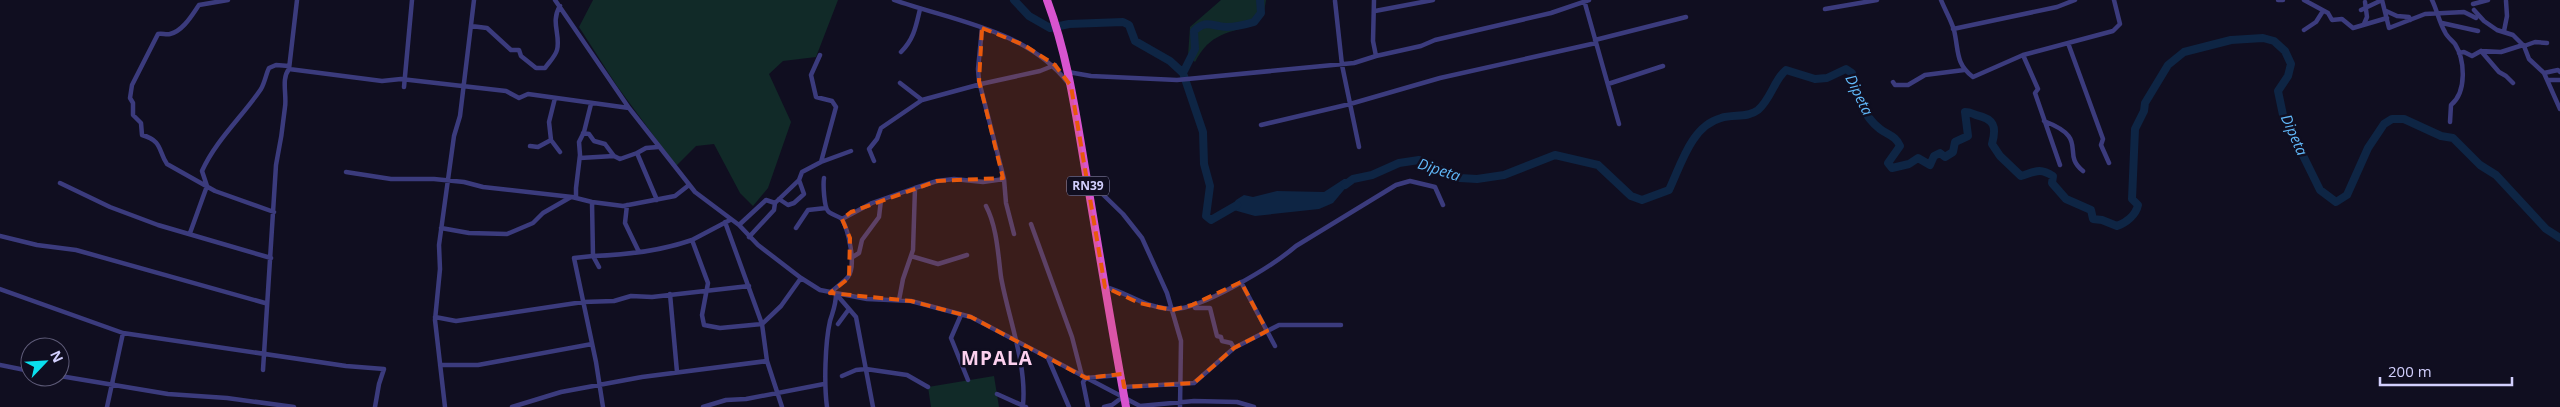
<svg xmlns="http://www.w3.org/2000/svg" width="2560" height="407" viewBox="0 0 2560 407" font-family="'Open Sans',sans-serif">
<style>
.green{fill:#112a28}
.water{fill:#0e2544}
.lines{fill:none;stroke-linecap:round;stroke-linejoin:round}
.river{stroke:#0e2544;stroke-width:8}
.minor{stroke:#3b3b7d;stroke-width:4.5}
.trunk{stroke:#d854cf;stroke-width:8}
.marked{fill:#e8590c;fill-opacity:0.2;stroke:#e8590c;stroke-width:4;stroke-dasharray:10 6;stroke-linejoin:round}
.labels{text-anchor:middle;stroke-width:5;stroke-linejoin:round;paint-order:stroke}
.shield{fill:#100e20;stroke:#9895bb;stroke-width:1}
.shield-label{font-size:12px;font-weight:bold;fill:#d2cffd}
.water-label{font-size:15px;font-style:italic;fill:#61b8f9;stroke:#100e20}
.district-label{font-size:19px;font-weight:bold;letter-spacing:1px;fill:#fdd1ef;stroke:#100e20}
</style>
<rect width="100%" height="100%" fill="#100e20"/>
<path class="green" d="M593 0H838L816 57 783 61 769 74 791 122 768 188 753 206 740 193 714 144 696 146 676 166 617 86 579 27Z
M1221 0H1266L1264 12 1257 24C1228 33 1210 33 1195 62L1188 56 1190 27Z
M994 376 999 407H931L928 387Z"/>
<path class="water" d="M1344 179H1353L1333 203 1319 209 1255 216 1230 209 1236 200 1244 195 1253 197 1277 191 1324 192Z"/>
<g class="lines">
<path class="river" d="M1014 0 1029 16 1050 28 1069 24 1123 22 1129 25 1135 41 1170 61 1183 73
M1345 185 1353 179 1372 175 1399 163 1419 160 1460 178 1477 179 1504 175 1555 155 1598 165 1631 196 1642 200 1669 190C1681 165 1691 126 1721 118 1733 114 1748 118 1758 110 1771 99 1774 80 1786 70L1815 79 1827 78 1846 69 1852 73C1854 92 1863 116 1880 129 1888 135 1896 136 1900 146L1888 163 1892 168 1909 164 1918 158 1930 165 1934 156 1940 153 1945 157 1953 152 1955 142 1968 136 1965 112C1970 112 1971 113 1976 115 1994 119 1997 126 1992 144L2000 156 2021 176C2035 172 2039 167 2053 176L2052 183 2066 199 2091 210 2093 219 2102 220 2117 226C2126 223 2136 215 2138 205L2132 199 2135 129 2144 111 2145 103 2168 65 2184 52 2231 40 2263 38 2274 41 2285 51 2291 64 2288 76 2278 91 2283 115 2320 190 2336 202 2347 195 2368 148 2384 124 2392 119H2404L2441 136 2453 138 2480 165 2496 175 2546 229 2560 238
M1237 205 1211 220 1206 216 1210 186 1204 164 1203 132 1183 73 1195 49 1194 31C1203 22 1208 24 1219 26 1230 29 1244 25 1254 22L1261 13 1260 0"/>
<path class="minor" d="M228 0 199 5C192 15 183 31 170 34 166 35 162 33 158 34L132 85 130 98 133 103V115L141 123 142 135C163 141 158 151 167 164L215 191 274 212
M555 0 629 108 695 192 739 225 758 245 801 278 820 290 867 299 911 301 971 317 1140 406 1194 401 1237 402 1254 407
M894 0C954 21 1027 30 1068 83
M1584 0 1619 124
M1941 0C1945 10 1951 20 1954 30 1959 51 1955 63 1973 77L2023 55 2038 89 2035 93 2060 165
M2278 0H2283
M2304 0 2328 13 2332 20 2342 19 2353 28 2387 18
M2382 0 2389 28 2425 14 2464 12 2476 18
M2432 0C2437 10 2439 22 2445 32 2447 37 2452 40 2455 44 2465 60 2467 92 2451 105L2450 122
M1335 1 1342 65 1359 147
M2473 4 2488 0
M1825 9 1877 0
M2361 10 2382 0
M2474 10 2484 21 2497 30 2513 35 2524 46 2529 59 2544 73 2560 109
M1375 11 1433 0
M2386 11 2397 16 2409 17 2410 20
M2442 23 2478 31
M2364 24 2367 17 2365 2
M471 26 487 28 511 50H519L521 56 536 68H545C549 62 555 57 557 50 561 35 550 22 560 6
M982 28 978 69 979 81 1004 179 1006 203 1014 234
M1953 29 2057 7 2075 0
M2304 30 2316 22 2323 11
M2504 31 2507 16 2506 1
M1595 40 1686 17
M2068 43 2103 139 2101 145 2109 163
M2524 46 2535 42 2547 43
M2481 51 2499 72 2506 76 2513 83
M901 52C914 39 916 26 920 9
M2459 53 2464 52 2472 56 2481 51 2501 52 2523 45
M820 55 811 75 816 97 832 101 836 107 821 162
M2023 55 2113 31 2120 24 2114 0
M1376 56 1421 46 1435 40 1551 13 1589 0
M289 69 382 81 401 79 506 91 519 98 528 94 629 108
M1068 72 1091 76 1177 80 1354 63 1376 56 1373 41 1374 0
M2544 73 2558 70 2560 72
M2548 80H2560
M1893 82 1895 85H1908L1925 75 1964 70
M900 83 922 100 981 84 1040 71 1055 65
M1608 84 1663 66
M404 87 412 0
M2044 121C2091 139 2060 153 2083 171
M1261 125 1350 104 1440 78 1596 43
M583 133 589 134 594 141 605 144 614 156 620 159 637 153
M551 140 549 122 555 98
M530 146 538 147 551 140 560 152
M580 158 614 156
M874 161 869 149 877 139 881 128 922 100
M346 172 391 179H434L464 182 483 187 572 197 592 202 623 206 675 196 689 185
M824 178C823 184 824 207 828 211 830 214 838 216 842 219
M1088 180 1123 214 1142 238 1167 293 1181 341 1180 407
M60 183 110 207 158 225 271 258
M576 198V188L580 155 579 142 584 132 591 104
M779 199 788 205 794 203 804 194 799 180
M657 200 637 153 646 148 658 147
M592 202 593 256 574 258 596 362 603 407
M627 205 625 223 639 252
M986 206C997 227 998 254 1001 277 1008 317 1027 364 1023 405
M730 220 692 240 708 283 702 315 704 325 720 328 762 324 781 306 801 278
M725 222 762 324 767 361 782 407
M1031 224 1072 337 1082 376
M739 225 766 200 775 203 799 180 802 172 821 162 851 151
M441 228 469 233 507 234 533 223 543 213 571 197
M796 228 808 210 826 208
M190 233 207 186 202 171C216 140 242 117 261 89 265 82 266 74 269 68L276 65 289 66
M0 236 37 245 76 250 265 303
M749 237 774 210 775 203
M593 256C627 255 660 251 692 240
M593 256 599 267
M911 256 938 264 967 255
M851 258 859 253 862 240 879 217 881 200
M1241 282 1275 346
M1105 287C1129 293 1143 307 1170 309 1198 312 1274 265 1296 246L1396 185 1410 181 1435 187 1443 205
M0 289 123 333 346 366 384 369 379 384 375 407
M830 293C834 289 846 280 848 277 857 265 848 230 842 219L872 203 915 188
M670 294 677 372
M837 295 856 317 873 407
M899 300 903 279 913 250 915 188 937 181 954 179 983 182 1004 179
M1194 304 1195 308H1210L1217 336 1221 337 1222 341 1231 343 1234 348
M961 315 951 338 968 380
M435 317 456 321 583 302 614 301 631 296 652 297 749 286
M838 324 849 309
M1048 358 1069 407
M0 365 30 371
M440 365H478L592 344
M263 370 276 165C280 146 283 127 285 107 287 95 281 79 289 69L297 0
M60 376 168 394 227 398 294 407
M842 376 856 370 866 369 907 375 928 387
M1124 387 1194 383 1234 348 1279 325H1341
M997 394 1026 407
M107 407 123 333
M445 407 435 320 440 269 439 245 454 136 460 116 474 0
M512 407 561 392 642 377 767 361
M703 407 726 400 746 399 824 384
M827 407C824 385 825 343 830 321 833 311 836 305 836 294
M1088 407 1083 382 1086 378 1120 375
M1104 407 1112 405 1124 396"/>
<path class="trunk" d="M1047 0C1068 56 1076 115 1086 174 1099 252 1112 330 1126 407"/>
</g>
<path class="marked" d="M982 28 1024 45 1055 65 1071 86 1105 287 1139 303 1172 310 1192 305 1241 282 1267 331 1234 348 1194 383 1124 387 1122 374 1086 378 971 317 911 301 830 293 849 278 850 238 842 219 851 212 937 181 1003 178 979 81Z"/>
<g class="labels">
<rect class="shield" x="1067" y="176.5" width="42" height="19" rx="4"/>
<g class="shield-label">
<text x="1088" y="190">RN39</text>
</g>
<g class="water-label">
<text transform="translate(1859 95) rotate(64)" y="5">Dipeta</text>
<text transform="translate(2294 135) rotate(66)" y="5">Dipeta</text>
<text transform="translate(1439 170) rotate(18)" y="5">Dipeta</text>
</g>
<g class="district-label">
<text x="997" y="365">MPALA</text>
</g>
</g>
<g transform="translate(45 362) rotate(65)"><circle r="24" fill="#100e20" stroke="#5e5b78"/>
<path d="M0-4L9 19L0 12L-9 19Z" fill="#0ae0ee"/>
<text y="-8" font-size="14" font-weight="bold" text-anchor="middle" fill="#d2cffd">N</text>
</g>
<path d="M2380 377v8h132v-8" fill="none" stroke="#d2cffd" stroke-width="2.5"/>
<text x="2388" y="377" font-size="15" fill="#d2cffd" stroke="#100e20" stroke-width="4" paint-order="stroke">200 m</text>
</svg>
